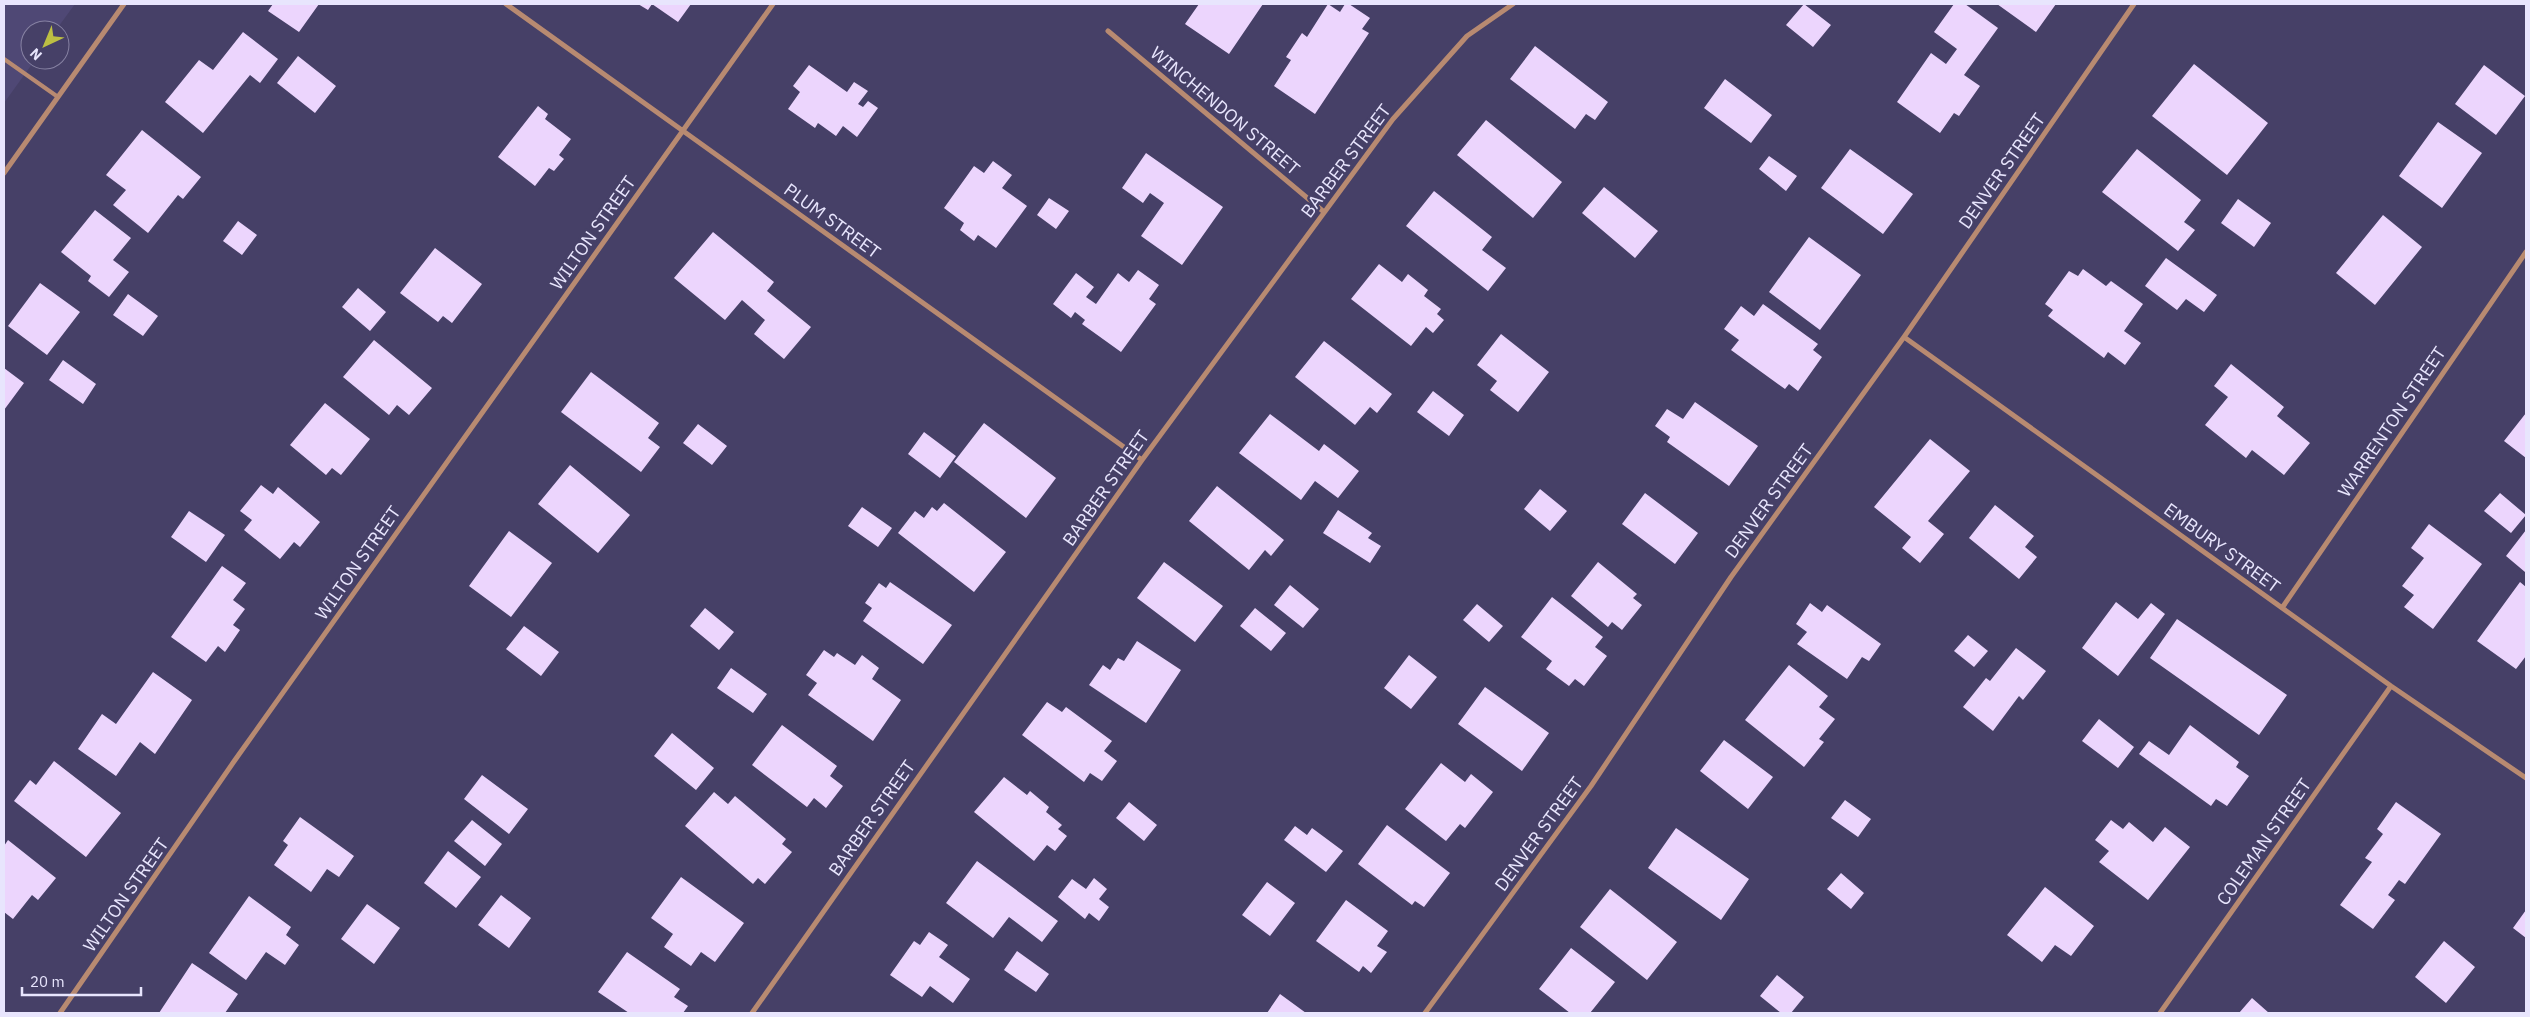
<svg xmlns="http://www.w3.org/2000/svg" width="2530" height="1017" viewBox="0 0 2530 1017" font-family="'IBM Plex Sans',sans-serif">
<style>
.built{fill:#4f4875}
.building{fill:#ecd5fd}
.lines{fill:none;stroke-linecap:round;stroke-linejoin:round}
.service{stroke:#b88a71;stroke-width:4}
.minor{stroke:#b88a71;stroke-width:5}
.labels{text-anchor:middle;stroke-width:5;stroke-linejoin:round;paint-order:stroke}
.street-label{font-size:18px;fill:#e8e5fd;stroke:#464067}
</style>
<rect width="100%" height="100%" fill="#464067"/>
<path class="built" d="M4 4H75L56 30H30V60H35L4 103Z"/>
<path class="building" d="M273 4H319L299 32 268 11Z
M638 4H691L678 22 652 4 648 10Z
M1199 4H1263L1229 54 1185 24Z
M1328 4 1340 12 1345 4H1349L1370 18 1362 29 1369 33 1315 114 1274 86 1291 60 1286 57 1302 33 1307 37Z
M1804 4 1831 25 1813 47 1786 25Z
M1954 4H1965L1998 28 1964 75 1980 86 1959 116 1954 113 1940 133 1897 102 1931 53 1946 64 1957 49 1934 32Z
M1997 4H2056L2036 32Z
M243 32 278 59 260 83 250 75 203 133 165 102 199 60 213 70Z
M1535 46 1608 102 1595 120 1586 114 1575 129 1510 79Z
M298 56 336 86 315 113 277 83Z
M2194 64 2268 123 2227 175 2152 116Z
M809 65 847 92 854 82 868 91 858 104 863 107 868 101 878 108 857 137 843 126 836 136 818 123 815 128 788 109 800 92 793 86Z
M2484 65 2525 96 2496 135 2455 104Z
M1725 79 1772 115 1751 143 1704 108Z
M538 106 548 114 545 119 571 139 559 155 564 159 554 171 549 168 535 186 498 157Z
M1486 120 1562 182 1533 218 1457 155Z
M2438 122 2482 153 2442 208 2399 176Z
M142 130 201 177 183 199 178 195 148 233 113 205 126 190 106 175Z
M1850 149 1913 194 1883 234 1821 188Z
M2137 149 2201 200 2184 222 2195 230 2178 251 2102 192Z
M1146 153 1223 207 1182 265 1141 236 1164 203 1150 193 1143 203 1122 188Z
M1769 156 1797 176 1786 191 1759 169Z
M993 161 1012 175 1002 188 1027 206 996 248 978 235 974 241 960 230 964 223 944 208 974 166 984 173Z
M1604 187 1658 231 1635 258 1582 213Z
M1434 191 1492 237 1482 250 1506 268 1488 291 1406 226Z
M1049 198 1069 211 1056 229 1037 215Z
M2238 199 2271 223 2254 247 2221 223Z
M95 210 131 238 113 260 129 272 109 297 88 281 91 276 61 252Z
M2383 215 2422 247 2375 305 2336 273Z
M238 221 257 235 242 255 223 241Z
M713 232 774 282 767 291 811 327 784 359 754 334 765 320 742 300 725 320 674 278Z
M1809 237 1861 275 1820 330 1769 292Z
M435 248 482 284 452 323 443 316 438 322 400 293Z
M2166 258 2217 295 2204 312 2186 299 2177 310 2145 286Z
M1379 264 1402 282 1408 274 1428 290 1424 296 1441 309 1437 314 1444 320 1433 333 1426 327 1411 346 1351 299Z
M2083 269 2106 286 2111 281 2143 304 2124 331 2141 343 2125 365 2108 352 2104 358 2048 316 2053 310 2045 304 2069 271 2078 276Z
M1138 270 1159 285 1149 299 1156 304 1121 352 1082 324 1085 320 1075 312 1071 318 1053 304 1076 273 1094 287 1086 297 1096 304 1118 273 1129 282Z
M40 283 80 312 47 355 8 326Z
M358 288 386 312 370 331 342 307Z
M128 294 158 316 143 336 113 315Z
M1763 304 1818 344 1813 350 1822 357 1798 391 1789 384 1785 389 1731 350 1739 340 1724 329 1741 306 1754 316Z
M1501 334 1549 372 1518 412 1490 390 1497 381 1477 365Z
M374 340 432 388 409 415 397 405 389 415 343 377Z
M1324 341 1392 394 1377 413 1370 407 1355 425 1295 377Z
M63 360 96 384 83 404 49 380Z
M2231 364 2284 407 2277 416 2310 443 2284 475 2252 450 2246 458 2205 425 2228 397 2214 386Z
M4 368 24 383 4 410Z
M591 372 659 423 648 438 660 447 641 472 561 412Z
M1433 391 1464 415 1449 436 1417 412Z
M1695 402 1758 446 1729 486 1667 442 1670 437 1655 426 1667 409 1683 419Z
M325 403 370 439 341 475 332 468 326 475 290 445Z
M2526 413V458L2504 441Z
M1270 414 1319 451 1324 444 1359 471 1338 498 1315 481 1301 500 1239 453Z
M984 423 1056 478 1026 518 954 462Z
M698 424 727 446 712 465 683 443Z
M924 432 956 456 940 478 908 454Z
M1930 439 1970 471 1928 521 1944 534 1920 563 1902 548 1911 537 1874 507Z
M570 465 630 515 598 553 538 504Z
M261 485 273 494 278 487 320 522 300 547 294 542 280 559 244 530 252 520 240 511Z
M1217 486 1284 540 1271 556 1265 550 1249 570 1189 521Z
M1540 489 1567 511 1550 531 1524 509Z
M1645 493 1698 533 1675 564 1622 524Z
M2500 493 2526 515 2511 533 2484 511Z
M944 503 1006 552 974 592 898 533 915 511 924 518 932 507 937 511Z
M1995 505 2034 536 2025 547 2037 557 2019 579 1969 538Z
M862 507 892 528 878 547 848 526Z
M1338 510 1372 533 1368 538 1381 546 1370 563 1323 533Z
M189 511 225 535 206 562 171 537Z
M2429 524 2482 564 2433 629 2404 607 2414 595 2402 586 2424 558 2411 548Z
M2526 530V571L2525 572 2506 556Z
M509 531 552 563 511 617 469 586Z
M1164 562 1223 606 1195 642 1137 598Z
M1598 562 1637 594 1633 598 1642 605 1622 630 1612 622 1608 627 1571 596Z
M222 566 246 583 233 600 245 609 233 625 240 630 225 652 218 646 206 662 171 637Z
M890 582 952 625 923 664 863 621 872 608 865 603 879 583 886 588Z
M2520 582 2526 587V656L2516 669 2477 641Z
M1290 585 1319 609 1303 628 1274 605Z
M1552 597 1603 637 1595 647 1607 656 1584 686 1575 679 1569 686 1546 669 1552 661 1521 637Z
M2116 602 2138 619 2151 603 2165 614 2118 676 2082 648Z
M1810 603 1822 612 1827 605 1881 644 1869 661 1862 657 1847 679 1797 644 1807 632 1796 624Z
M1477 604 1503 626 1489 642 1463 620Z
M705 608 734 632 719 650 690 626Z
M1255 608 1286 633 1271 651 1240 626Z
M2177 619 2287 695 2259 735 2150 658Z
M524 626 559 652 541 676 506 649Z
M1968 635 1988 651 1974 667 1954 651Z
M1137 641 1181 670 1146 723 1089 685 1103 665 1110 670 1118 658 1124 661Z
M2016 648 2046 671 2023 700 2019 696 1993 731 1963 707 1986 678 1990 681Z
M824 650 834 657 837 653 855 665 862 655 879 668 872 679 901 700 873 741 808 695 817 683 806 675Z
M1409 655 1437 677 1411 709 1384 688Z
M1789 665 1828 696 1819 707 1835 719 1819 739 1824 742 1804 767 1745 720Z
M731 668 767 694 753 713 717 688Z
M153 672 192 700 155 754 140 742 116 776 78 749 102 714 116 724Z
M1485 687 1549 733 1522 771 1458 724Z
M1047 702 1062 712 1066 707 1112 741 1104 751 1117 761 1102 781 1090 773 1084 782 1022 735Z
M2099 719 2134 747 2118 768 2082 741Z
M782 725 837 766 830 776 843 786 826 808 814 798 807 807 752 765Z
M2190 725 2239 762 2236 767 2249 776 2227 806 2216 799 2211 806 2139 754 2149 741 2169 755Z
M672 733 714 768 696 790 654 756Z
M1724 740 1773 777 1748 809 1700 771Z
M54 761 121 813 86 857 14 801 30 780 36 785Z
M1441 763 1465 782 1471 774 1493 792 1465 828 1460 824 1446 841 1405 809Z
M482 775 528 809 509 834 464 799Z
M1004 777 1027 795 1030 791 1049 807 1046 812 1062 825 1058 829 1067 836 1055 851 1047 845 1034 861 974 812Z
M714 792 728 804 735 796 786 839 782 844 792 852 765 884 758 878 753 884 685 826Z
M1845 800 1871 819 1858 837 1831 818Z
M1129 802 1157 825 1144 841 1116 818Z
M2396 802 2441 834 2405 884 2399 880 2388 895 2395 900 2373 929 2340 905 2372 862 2365 858 2383 834 2377 829Z
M300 817 354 856 339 877 327 869 311 892 274 865 288 845 283 841Z
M472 820 502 844 485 866 454 841Z
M2111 820 2123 829 2129 822 2153 842 2165 827 2190 847 2148 900 2099 862 2109 851 2095 840Z
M1387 825 1450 873 1424 907 1415 901 1412 905 1358 864Z
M1295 826 1307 835 1312 828 1343 851 1326 872 1284 840Z
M1676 828 1749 879 1721 920 1648 868Z
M8 840 56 878 38 900 32 895 13 919 4 912V846Z
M448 851 481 877 456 908 424 883Z
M977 861 1058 921 1042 942 1009 917 993 938 946 903Z
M1841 873 1864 893 1851 909 1827 889Z
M681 877 744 923 715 962 701 952 691 966 664 947 673 934 651 918Z
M1094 878 1107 889 1099 899 1109 907 1099 921 1089 913 1085 919 1058 897 1072 879 1086 889Z
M1267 882 1295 903 1270 936 1242 915Z
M2045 887 2094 926 2071 956 2055 945 2042 962 2007 935Z
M1610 889 1677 942 1647 980 1580 927Z
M501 895 531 918 509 948 478 925Z
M249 896 291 927 286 935 299 945 285 965 266 952 246 980 209 953Z
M1346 900 1388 931 1377 946 1387 952 1371 973 1363 966 1359 972 1316 941Z
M367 904 400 928 374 964 341 939Z
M2526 910V938L2513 928Z
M929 932 948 945 939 957 970 979 953 1003 930 986 922 997 890 975 914 941 920 945Z
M2444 941 2475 967 2446 1003 2415 977Z
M1571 948 1615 982 1590 1013H1570L1539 989Z
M1017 951 1049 974 1036 992 1004 970Z
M627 952 680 989 674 997 688 1006 683 1013H629L598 992Z
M192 963 238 994 225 1013H159Z
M1777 975 1804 997 1791 1013H1781L1760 996Z
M1280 994 1306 1013H1267Z
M2252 998 2269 1013H2239Z"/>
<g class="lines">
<path class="service" d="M4 59 58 97"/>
<path class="minor" d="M506 4 1142 460
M1108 31 1324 212
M4 173 124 4
M1904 337 2391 686 2526 778
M2282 608 2526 252
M60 1013 235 760 773 4
M752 1013 1142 460 1393 119 1467 36 1513 4
M1425 1013 1591 786 1731 577 1904 337 2134 4
M2160 1013 2391 686"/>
</g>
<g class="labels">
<g class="street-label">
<text transform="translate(1225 111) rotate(40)" y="6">WINCHENDON STREET</text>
<text transform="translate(1346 161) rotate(-53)" y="6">BARBER STREET</text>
<text transform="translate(2002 171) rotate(-55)" y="6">DENVER STREET</text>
<text transform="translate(832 221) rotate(36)" y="6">PLUM STREET</text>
<text transform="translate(593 233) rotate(-55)" y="6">WILTON STREET</text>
<text transform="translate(2392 422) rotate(-56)" y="6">WARRENTON STREET</text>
<text transform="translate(1106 488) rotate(-55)" y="6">BARBER STREET</text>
<text transform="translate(1769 501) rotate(-54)" y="6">DENVER STREET</text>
<text transform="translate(2222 548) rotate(36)" y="6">EMBURY STREET</text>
<text transform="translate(358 563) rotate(-55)" y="6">WILTON STREET</text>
<text transform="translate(872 818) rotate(-55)" y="6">BARBER STREET</text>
<text transform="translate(1539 834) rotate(-54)" y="6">DENVER STREET</text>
<text transform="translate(2264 842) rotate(-55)" y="6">COLEMAN STREET</text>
<text transform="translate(126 895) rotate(-55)" y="6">WILTON STREET</text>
</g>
</g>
<rect width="2530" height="1017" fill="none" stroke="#e8e5fd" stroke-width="10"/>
<g transform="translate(45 45) rotate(224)"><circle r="24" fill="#464067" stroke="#8782a3"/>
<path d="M0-4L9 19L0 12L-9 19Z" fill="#bdbf43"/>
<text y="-8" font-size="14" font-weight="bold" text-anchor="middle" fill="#e8e5fd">N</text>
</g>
<path d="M22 987v8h119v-8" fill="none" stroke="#e8e5fd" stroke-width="2.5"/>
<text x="30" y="987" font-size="15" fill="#e8e5fd" stroke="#464067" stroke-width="4" paint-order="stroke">20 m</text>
</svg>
